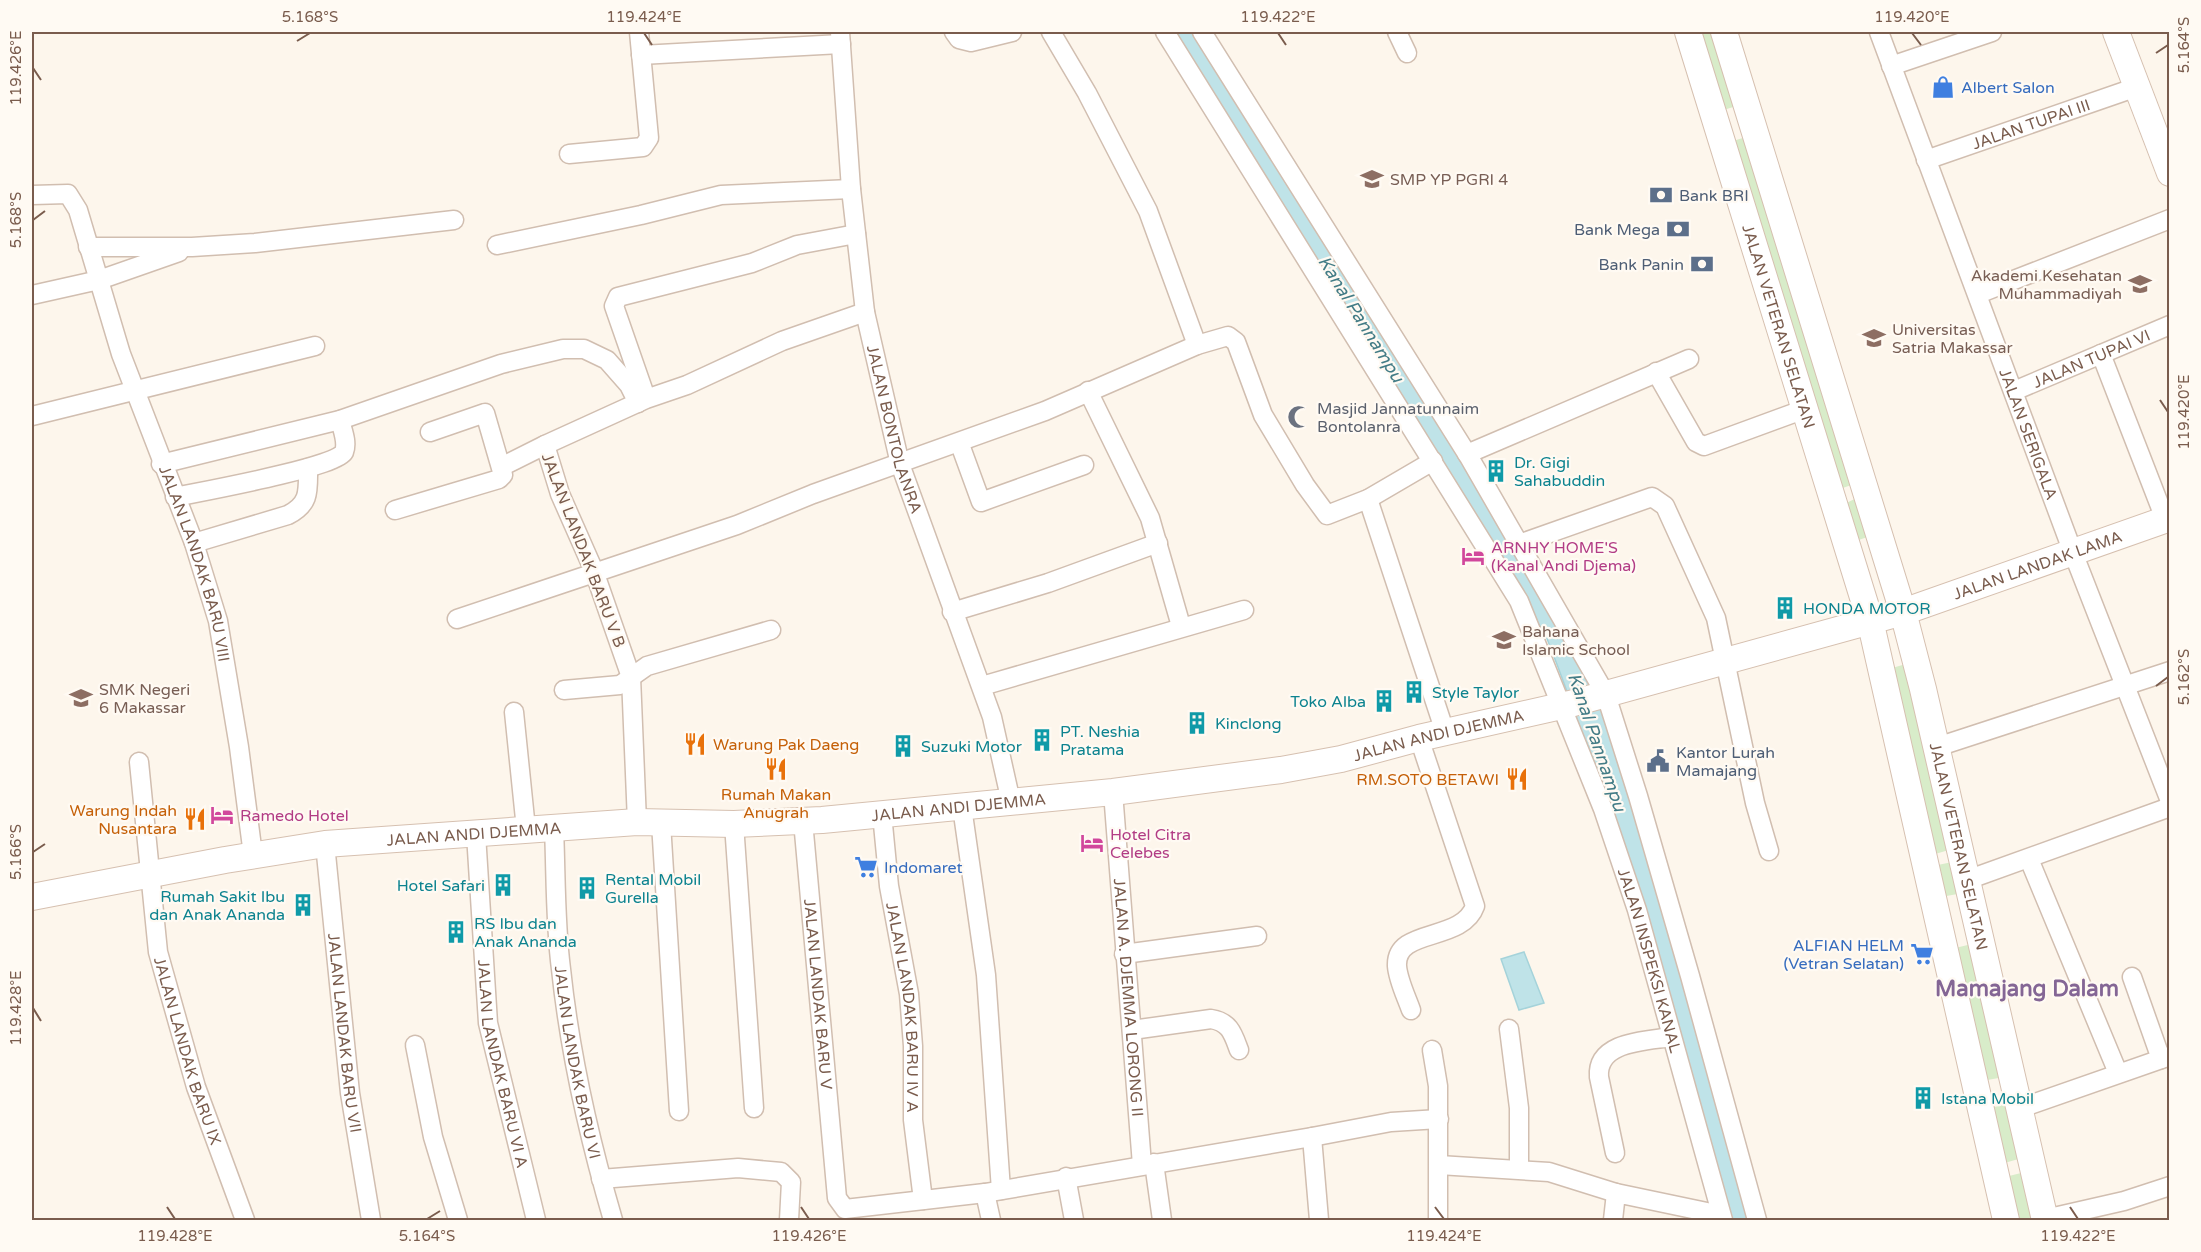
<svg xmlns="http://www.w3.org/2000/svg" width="2201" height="1252" viewBox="0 0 2201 1252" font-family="'Varela Round',sans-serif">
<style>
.green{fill:#d8ecc9}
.water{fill:#bfe3e8;stroke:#a5d3da;stroke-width:1.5}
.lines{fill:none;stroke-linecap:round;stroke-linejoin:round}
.street-casing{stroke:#d1beb0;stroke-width:21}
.secondary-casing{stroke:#d6c0b0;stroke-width:28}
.street{stroke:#fff;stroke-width:18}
.secondary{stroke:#fff;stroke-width:26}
.ticks{fill:none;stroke:#7a5c4d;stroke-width:2}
.labels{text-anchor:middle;stroke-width:4.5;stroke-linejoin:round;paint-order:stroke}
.shop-label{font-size:16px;fill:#366cbe;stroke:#fffaf3;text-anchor:start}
.street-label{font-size:16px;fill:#7a5c4d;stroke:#fffaf3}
.education-label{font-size:16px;fill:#785e54;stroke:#fffaf3;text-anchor:start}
.service-label{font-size:16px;fill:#4e5e75;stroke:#fffaf3;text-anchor:start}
.worship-label{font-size:16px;fill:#5b616d;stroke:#fffaf3;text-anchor:start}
.culture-label{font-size:16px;fill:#0d838f;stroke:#fffaf3;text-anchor:start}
.hotel-label{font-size:16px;fill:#b23c85;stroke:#fffaf3;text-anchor:start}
.food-label{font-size:16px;fill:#c56008;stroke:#fffaf3;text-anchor:end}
.water-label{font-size:18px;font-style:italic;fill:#437c86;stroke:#fffaf3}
.district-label{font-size:22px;font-weight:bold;fill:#846695;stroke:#fffaf3}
.neatline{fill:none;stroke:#7a5c4d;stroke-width:2}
.ticks-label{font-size:15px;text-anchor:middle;fill:#7a5c4d}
</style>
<rect width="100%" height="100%" fill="#fdf6ec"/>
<path class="green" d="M1688 32H1724L1746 103 1714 113Z
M1756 134 1863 481 1831 492 1723 144Z
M1867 493 1879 533 1847 544 1836 508Z
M1916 661 1959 847 1925 857 1882 671Z
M1962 860 1969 892 1935 898 1928 867Z
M1980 942 2010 1076 1976 1082 1947 950Z
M2016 1102 2029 1156 1994 1166 1982 1110Z
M2033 1170 2045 1220H2006L1997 1179Z"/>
<path class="water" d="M1173 32H1196L1457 454 1603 705 1673 936 1749 1220H1726C1670 1025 1621 826 1546 636Z
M1524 952 1544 1003 1519 1010 1501 959Z"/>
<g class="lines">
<g class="street-casing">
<g id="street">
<path id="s1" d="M840 32 851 189 865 312 900 464 992 717 1011 802"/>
<path d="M954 32 959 39 971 42 1012 32"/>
<path d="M1051 32 1087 93 1148 211 1197 345"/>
<path id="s2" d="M1165 32 1519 601 1603 809 1637 910 1723 1220"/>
<path d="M1202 32 1469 457 1606 695 1638 796 1690 976 1757 1220"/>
<path d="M1397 32 1407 53"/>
<path id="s3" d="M1879 32 2072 550 2170 801"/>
<path d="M641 55 841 44"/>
<path d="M1891 66 1992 32"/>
<path d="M569 154 643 147 649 138 639 32"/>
<path id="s4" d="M1926 160 2137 87"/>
<path id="s5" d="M32 195 68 194 78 210 121 354 194 543 218 621 239 747 253 855"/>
<path d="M497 245 641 215 721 195 851 189"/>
<path d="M88 247H192L255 243 454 220"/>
<path d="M1978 294 2170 219"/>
<path d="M32 295 99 280 179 252"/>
<path d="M2101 354 2165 519"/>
<path d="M1656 372 1696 442 1704 446 1805 409"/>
<path d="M1088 391 1150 518 1181 626"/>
<path id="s6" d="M2014 391 2170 325"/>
<path d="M646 398 614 306 618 297 752 263 797 245 856 234"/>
<path d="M32 416 315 346"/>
<path d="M962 450 981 502 1084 465"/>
<path d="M1467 454 1689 359"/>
<path d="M161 464 340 420 501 364 563 349H584L607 360 629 385 638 403"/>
<path d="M503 466 545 445"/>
<path d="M175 497C199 492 337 467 344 452 348 442 342 429 340 420"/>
<path d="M1368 499 1445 732"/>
<path d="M395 510 499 479 503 475 485 413 430 432"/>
<path d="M194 543 288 515C310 504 308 491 308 468"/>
<path d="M1519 544 1652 497 1665 506 1716 618 1755 803 1769 851"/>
<path d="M952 612 1048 583 1158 543"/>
<path d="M457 619 737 525 813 494 1045 411 1197 345 1228 336 1236 342 1263 415 1305 485 1327 515 1368 499 1433 461"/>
<path d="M982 686 1244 610"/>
<path d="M564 690 620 685 647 666 771 630"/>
<path d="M514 712 526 829"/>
<path d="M1937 747 2170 671"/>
<path id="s7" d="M139 762 158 952 196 1087 245 1220"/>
<path id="s8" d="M1113 792 1142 1165"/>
<path d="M962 807 986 975 1001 1190"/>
<path id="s9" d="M882 814 889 886 909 994 913 1046V1120L923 1200"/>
<path id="s10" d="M803 821 837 1198 845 1209 985 1193 1312 1137 1319 1220"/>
<path d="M637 822 631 677 594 571 560 494 545 445 646 399 687 385 782 341 865 312"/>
<path d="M661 823 679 1111"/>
<path d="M734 824 754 1108"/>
<path id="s11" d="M554 828C556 875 555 923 561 969 570 1055 589 1138 613 1220"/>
<path id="s12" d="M476 834 488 1023 536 1220"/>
<path id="s13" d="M325 844 350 1093 371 1220"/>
<path d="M2029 859 2118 1073"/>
<path d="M1967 880 2170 807"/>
<path d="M1124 954 1257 936"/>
<path d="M2132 977 2161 1059"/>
<path d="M1411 1010C1406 996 1398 980 1397 966 1395 927 1462 943 1475 906L1419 738"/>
<path d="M1509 1029 1519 1108V1169"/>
<path d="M1132 1030 1211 1019C1230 1022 1233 1034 1239 1050"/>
<path d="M415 1045 433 1137 458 1220"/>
<path d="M1432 1050 1438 1086V1220"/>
<path d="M2018 1109 2170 1056"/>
<path d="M1312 1137 1391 1122 1439 1119"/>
<path d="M1615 1153 1599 1077C1596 1041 1647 1041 1671 1037"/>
<path d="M1154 1163 1162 1220"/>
<path d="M1439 1165 1549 1172 1616 1193"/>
<path d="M1066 1177 1074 1220"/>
<path d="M601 1179 738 1168 781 1172 791 1182 789 1220"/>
<path d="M985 1193 991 1220"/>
<path d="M2045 1219 2124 1201 2170 1186"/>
<path d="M1613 1220 1616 1193 1721 1215"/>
</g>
</g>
<g class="secondary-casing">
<g id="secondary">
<path id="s14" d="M1688 32 1870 620 2006 1220"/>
<path id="s15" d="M1724 32 1903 612 1923 689 2045 1220"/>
<path d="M2116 32 2170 173"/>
<path id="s16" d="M32 897 225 860 325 844 637 822 734 824 822 820 1113 792 1281 770 1341 759 1419 738 1570 704 1903 612 2170 518"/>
</g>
</g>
<use href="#street" class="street"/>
<use href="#secondary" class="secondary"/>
</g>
<path class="ticks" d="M644 33 652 45M1278 33 1286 45M1912 33 1921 45M297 41 310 33M2156 53 2168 45M33 68 41 80M33 220 45 211M2160 400 2168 412M2156 686 2168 677M33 852 45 844M33 1008 41 1021M167 1207 175 1219M801 1207 809 1219M1435 1207 1444 1219M2070 1207 2078 1219M427 1219 440 1211"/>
<defs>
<g id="shop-bare" transform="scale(1.8)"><path d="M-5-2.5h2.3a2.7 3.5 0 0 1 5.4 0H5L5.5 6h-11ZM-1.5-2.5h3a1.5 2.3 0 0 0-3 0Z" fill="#3f7fe0" stroke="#fffaf3" stroke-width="2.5" paint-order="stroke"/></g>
<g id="school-bare" transform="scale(1.8)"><path d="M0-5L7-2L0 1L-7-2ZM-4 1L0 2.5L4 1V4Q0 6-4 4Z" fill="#8d6e63" stroke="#fffaf3" stroke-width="2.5" paint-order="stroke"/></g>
<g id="bank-bare" transform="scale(1.8)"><path d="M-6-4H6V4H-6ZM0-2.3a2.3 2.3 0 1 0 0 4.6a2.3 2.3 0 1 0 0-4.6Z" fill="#5c6f8a" stroke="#fffaf3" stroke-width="2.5" paint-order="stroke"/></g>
<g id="university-bare" transform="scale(1.8)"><path d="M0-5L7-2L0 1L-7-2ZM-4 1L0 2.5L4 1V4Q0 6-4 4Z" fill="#8d6e63" stroke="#fffaf3" stroke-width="2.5" paint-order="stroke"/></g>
<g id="mosque-bare" transform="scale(1.8)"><path d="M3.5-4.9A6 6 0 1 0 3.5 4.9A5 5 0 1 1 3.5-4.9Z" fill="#6b7280" stroke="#fffaf3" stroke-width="2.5" paint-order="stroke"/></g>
<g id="building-bare" transform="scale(1.8)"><path d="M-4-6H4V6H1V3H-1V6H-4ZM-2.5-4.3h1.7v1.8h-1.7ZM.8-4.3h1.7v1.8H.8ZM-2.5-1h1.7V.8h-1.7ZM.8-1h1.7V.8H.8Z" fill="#0f9aa8" stroke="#fffaf3" stroke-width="2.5" paint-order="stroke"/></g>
<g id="hotel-bare" transform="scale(1.8)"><path d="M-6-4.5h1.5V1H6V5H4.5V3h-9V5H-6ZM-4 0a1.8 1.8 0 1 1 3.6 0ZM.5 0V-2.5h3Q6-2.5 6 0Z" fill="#d1479c" stroke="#fffaf3" stroke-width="2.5" paint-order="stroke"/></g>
<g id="restaurant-bare" transform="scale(1.8)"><path d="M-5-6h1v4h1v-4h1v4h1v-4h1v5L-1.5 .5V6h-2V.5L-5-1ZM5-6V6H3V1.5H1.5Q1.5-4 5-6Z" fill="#e8710a" stroke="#fffaf3" stroke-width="2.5" paint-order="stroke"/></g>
<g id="civic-bare" transform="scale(1.8)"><path d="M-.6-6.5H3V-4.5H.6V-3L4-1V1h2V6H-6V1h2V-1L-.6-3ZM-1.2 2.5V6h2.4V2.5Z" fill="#5c6f8a" stroke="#fffaf3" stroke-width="2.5" paint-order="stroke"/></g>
<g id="supermarket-bare" transform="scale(1.8)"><path d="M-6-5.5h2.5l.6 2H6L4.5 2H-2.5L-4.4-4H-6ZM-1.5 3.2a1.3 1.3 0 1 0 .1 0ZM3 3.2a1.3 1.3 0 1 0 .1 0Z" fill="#3f7fe0" stroke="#fffaf3" stroke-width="2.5" paint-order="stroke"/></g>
</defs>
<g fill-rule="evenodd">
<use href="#shop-bare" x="1943" y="87"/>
<use href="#school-bare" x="1372" y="179"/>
<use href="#bank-bare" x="1661" y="195"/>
<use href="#bank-bare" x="1678" y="229"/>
<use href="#bank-bare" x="1702" y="264"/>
<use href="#university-bare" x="2140" y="284"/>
<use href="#university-bare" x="1874" y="338"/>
<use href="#mosque-bare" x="1299" y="417"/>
<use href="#building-bare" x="1496" y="471"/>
<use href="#hotel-bare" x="1473" y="556"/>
<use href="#building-bare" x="1785" y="608"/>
<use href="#school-bare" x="1504" y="640"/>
<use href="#building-bare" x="1414" y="692"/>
<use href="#school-bare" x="81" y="698"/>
<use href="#building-bare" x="1384" y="701"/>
<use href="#building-bare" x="1197" y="723"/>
<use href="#building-bare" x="1042" y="740"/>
<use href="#restaurant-bare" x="695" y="744"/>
<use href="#building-bare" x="903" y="746"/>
<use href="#civic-bare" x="1658" y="761"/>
<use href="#restaurant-bare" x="776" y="769"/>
<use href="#restaurant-bare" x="1517" y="779"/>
<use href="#hotel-bare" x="222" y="815"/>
<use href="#restaurant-bare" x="195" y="819"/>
<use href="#hotel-bare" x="1092" y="843"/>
<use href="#supermarket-bare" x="866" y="867"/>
<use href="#building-bare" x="503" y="885"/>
<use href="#building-bare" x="587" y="888"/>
<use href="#building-bare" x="303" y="905"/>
<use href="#building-bare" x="456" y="932"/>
<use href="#supermarket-bare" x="1922" y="954"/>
<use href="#building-bare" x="1923" y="1098"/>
</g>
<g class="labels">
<g class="shop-label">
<text x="1961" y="93">Albert Salon</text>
<text x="884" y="873">Indomaret</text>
<text x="1904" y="951" text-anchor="end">ALFIAN HELM<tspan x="1904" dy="18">(Vetran Selatan)</tspan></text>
</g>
<g class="street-label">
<text dy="6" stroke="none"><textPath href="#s4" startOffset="111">JALAN TUPAI III</textPath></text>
<text dy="6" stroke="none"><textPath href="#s14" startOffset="308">JALAN VETERAN SELATAN</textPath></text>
<text dy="6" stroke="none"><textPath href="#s6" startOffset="84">JALAN TUPAI VI</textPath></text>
<text dy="6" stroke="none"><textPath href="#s1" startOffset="402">JALAN BONTOLANRA</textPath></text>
<text dy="6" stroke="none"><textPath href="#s3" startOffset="429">JALAN SERIGALA</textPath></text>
<text transform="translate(584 550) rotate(69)" y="6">JALAN LANDAK BARU V B</text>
<text dy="6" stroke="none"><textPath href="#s5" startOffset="428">JALAN LANDAK BARU VIII</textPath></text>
<text dy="6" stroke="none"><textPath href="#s16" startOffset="2042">JALAN LANDAK LAMA</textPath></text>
<text dy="6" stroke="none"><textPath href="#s16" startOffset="1419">JALAN ANDI DJEMMA</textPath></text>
<text dy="6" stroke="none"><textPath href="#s16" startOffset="933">JALAN ANDI DJEMMA</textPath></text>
<text dy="6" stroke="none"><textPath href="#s16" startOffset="447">JALAN ANDI DJEMMA</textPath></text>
<text dy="6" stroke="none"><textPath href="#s15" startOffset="848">JALAN VETERAN SELATAN</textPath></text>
<text dy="6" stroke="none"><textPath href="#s2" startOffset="1053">JALAN INSPEKSI KANAL</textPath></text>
<text dy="6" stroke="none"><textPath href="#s10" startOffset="174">JALAN LANDAK BARU V</textPath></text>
<text dy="6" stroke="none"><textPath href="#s8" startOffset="206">JALAN A. DJEMMA LORONG II</textPath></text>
<text dy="6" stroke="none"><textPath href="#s9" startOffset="195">JALAN LANDAK BARU IV A</textPath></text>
<text dy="6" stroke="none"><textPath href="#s13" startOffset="190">JALAN LANDAK BARU VII</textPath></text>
<text dy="6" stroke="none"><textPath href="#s7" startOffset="294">JALAN LANDAK BARU IX</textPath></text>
<text dy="6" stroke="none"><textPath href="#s11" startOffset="236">JALAN LANDAK BARU VI</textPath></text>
<text dy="6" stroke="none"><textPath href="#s12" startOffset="232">JALAN LANDAK BARU VI A</textPath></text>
</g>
<g class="education-label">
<text x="1390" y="185">SMP YP PGRI 4</text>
<text x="2122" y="281" text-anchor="end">Akademi Kesehatan<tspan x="2122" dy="18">Muhammadiyah</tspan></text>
<text x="1892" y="335">Universitas<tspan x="1892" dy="18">Satria Makassar</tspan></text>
<text x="1522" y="637">Bahana<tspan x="1522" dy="18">Islamic School</tspan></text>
<text x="99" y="695">SMK Negeri<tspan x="99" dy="18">6 Makassar</tspan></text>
</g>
<g class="service-label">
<text x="1679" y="201">Bank BRI</text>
<text x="1660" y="235" text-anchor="end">Bank Mega</text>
<text x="1684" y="270" text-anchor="end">Bank Panin</text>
<text x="1676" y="758">Kantor Lurah<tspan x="1676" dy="18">Mamajang</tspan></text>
</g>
<g class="worship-label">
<text x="1317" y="414">Masjid Jannatunnaim<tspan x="1317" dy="18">Bontolanra</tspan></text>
</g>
<g class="culture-label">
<text x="1514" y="468">Dr. Gigi<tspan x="1514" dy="18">Sahabuddin</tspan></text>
<text x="1803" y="614">HONDA MOTOR</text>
<text x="1432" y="698">Style Taylor</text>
<text x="1366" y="707" text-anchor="end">Toko Alba</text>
<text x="1215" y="729">Kinclong</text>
<text x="1060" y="737">PT. Neshia<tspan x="1060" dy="18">Pratama</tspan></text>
<text x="921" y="752">Suzuki Motor</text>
<text x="605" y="885">Rental Mobil<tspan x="605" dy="18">Gurella</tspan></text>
<text x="485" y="891" text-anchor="end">Hotel Safari</text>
<text x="285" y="902" text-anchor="end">Rumah Sakit Ibu<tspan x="285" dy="18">dan Anak Ananda</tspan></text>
<text x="474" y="929">RS Ibu dan<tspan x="474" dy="18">Anak Ananda</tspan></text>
<text x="1941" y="1104">Istana Mobil</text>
</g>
<g class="hotel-label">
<text x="1491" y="553">ARNHY HOME'S<tspan x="1491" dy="18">(Kanal Andi Djema)</tspan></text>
<text x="240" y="821">Ramedo Hotel</text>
<text x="1110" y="840">Hotel Citra<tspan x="1110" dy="18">Celebes</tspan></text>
</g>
<g class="food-label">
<text x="713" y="750" text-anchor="start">Warung Pak Daeng</text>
<text x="1499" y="785">RM.SOTO BETAWI</text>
<text x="776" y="800" text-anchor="middle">Rumah Makan<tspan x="776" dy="18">Anugrah</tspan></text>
<text x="177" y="816">Warung Indah<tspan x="177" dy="18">Nusantara</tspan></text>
</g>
<g class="water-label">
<text transform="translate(1361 319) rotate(58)" y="6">Kanal Pannampu</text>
<text transform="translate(1597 742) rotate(71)" y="6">Kanal Pannampu</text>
</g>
<g class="district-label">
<text x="2027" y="996">Mamajang Dalam</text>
</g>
</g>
<rect width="2201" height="1252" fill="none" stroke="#fffaf3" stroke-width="66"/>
<rect x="33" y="33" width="2135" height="1186" class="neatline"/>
<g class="ticks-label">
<text x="310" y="22">5.168°S</text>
<text x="644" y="22">119.424°E</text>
<text x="1278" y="22">119.422°E</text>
<text x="1912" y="22">119.420°E</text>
<text transform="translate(2184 45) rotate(-90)" y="5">5.164°S</text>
<text transform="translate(16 68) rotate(-90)" y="5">119.426°E</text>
<text transform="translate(16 220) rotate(-90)" y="5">5.168°S</text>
<text transform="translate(2184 412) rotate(-90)" y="5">119.420°E</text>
<text transform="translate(2184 677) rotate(-90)" y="5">5.162°S</text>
<text transform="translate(16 852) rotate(-90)" y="5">5.166°S</text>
<text transform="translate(16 1008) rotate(-90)" y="5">119.428°E</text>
<text x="175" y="1241">119.428°E</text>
<text x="427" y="1241">5.164°S</text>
<text x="809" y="1241">119.426°E</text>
<text x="1444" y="1241">119.424°E</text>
<text x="2078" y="1241">119.422°E</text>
</g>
</svg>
